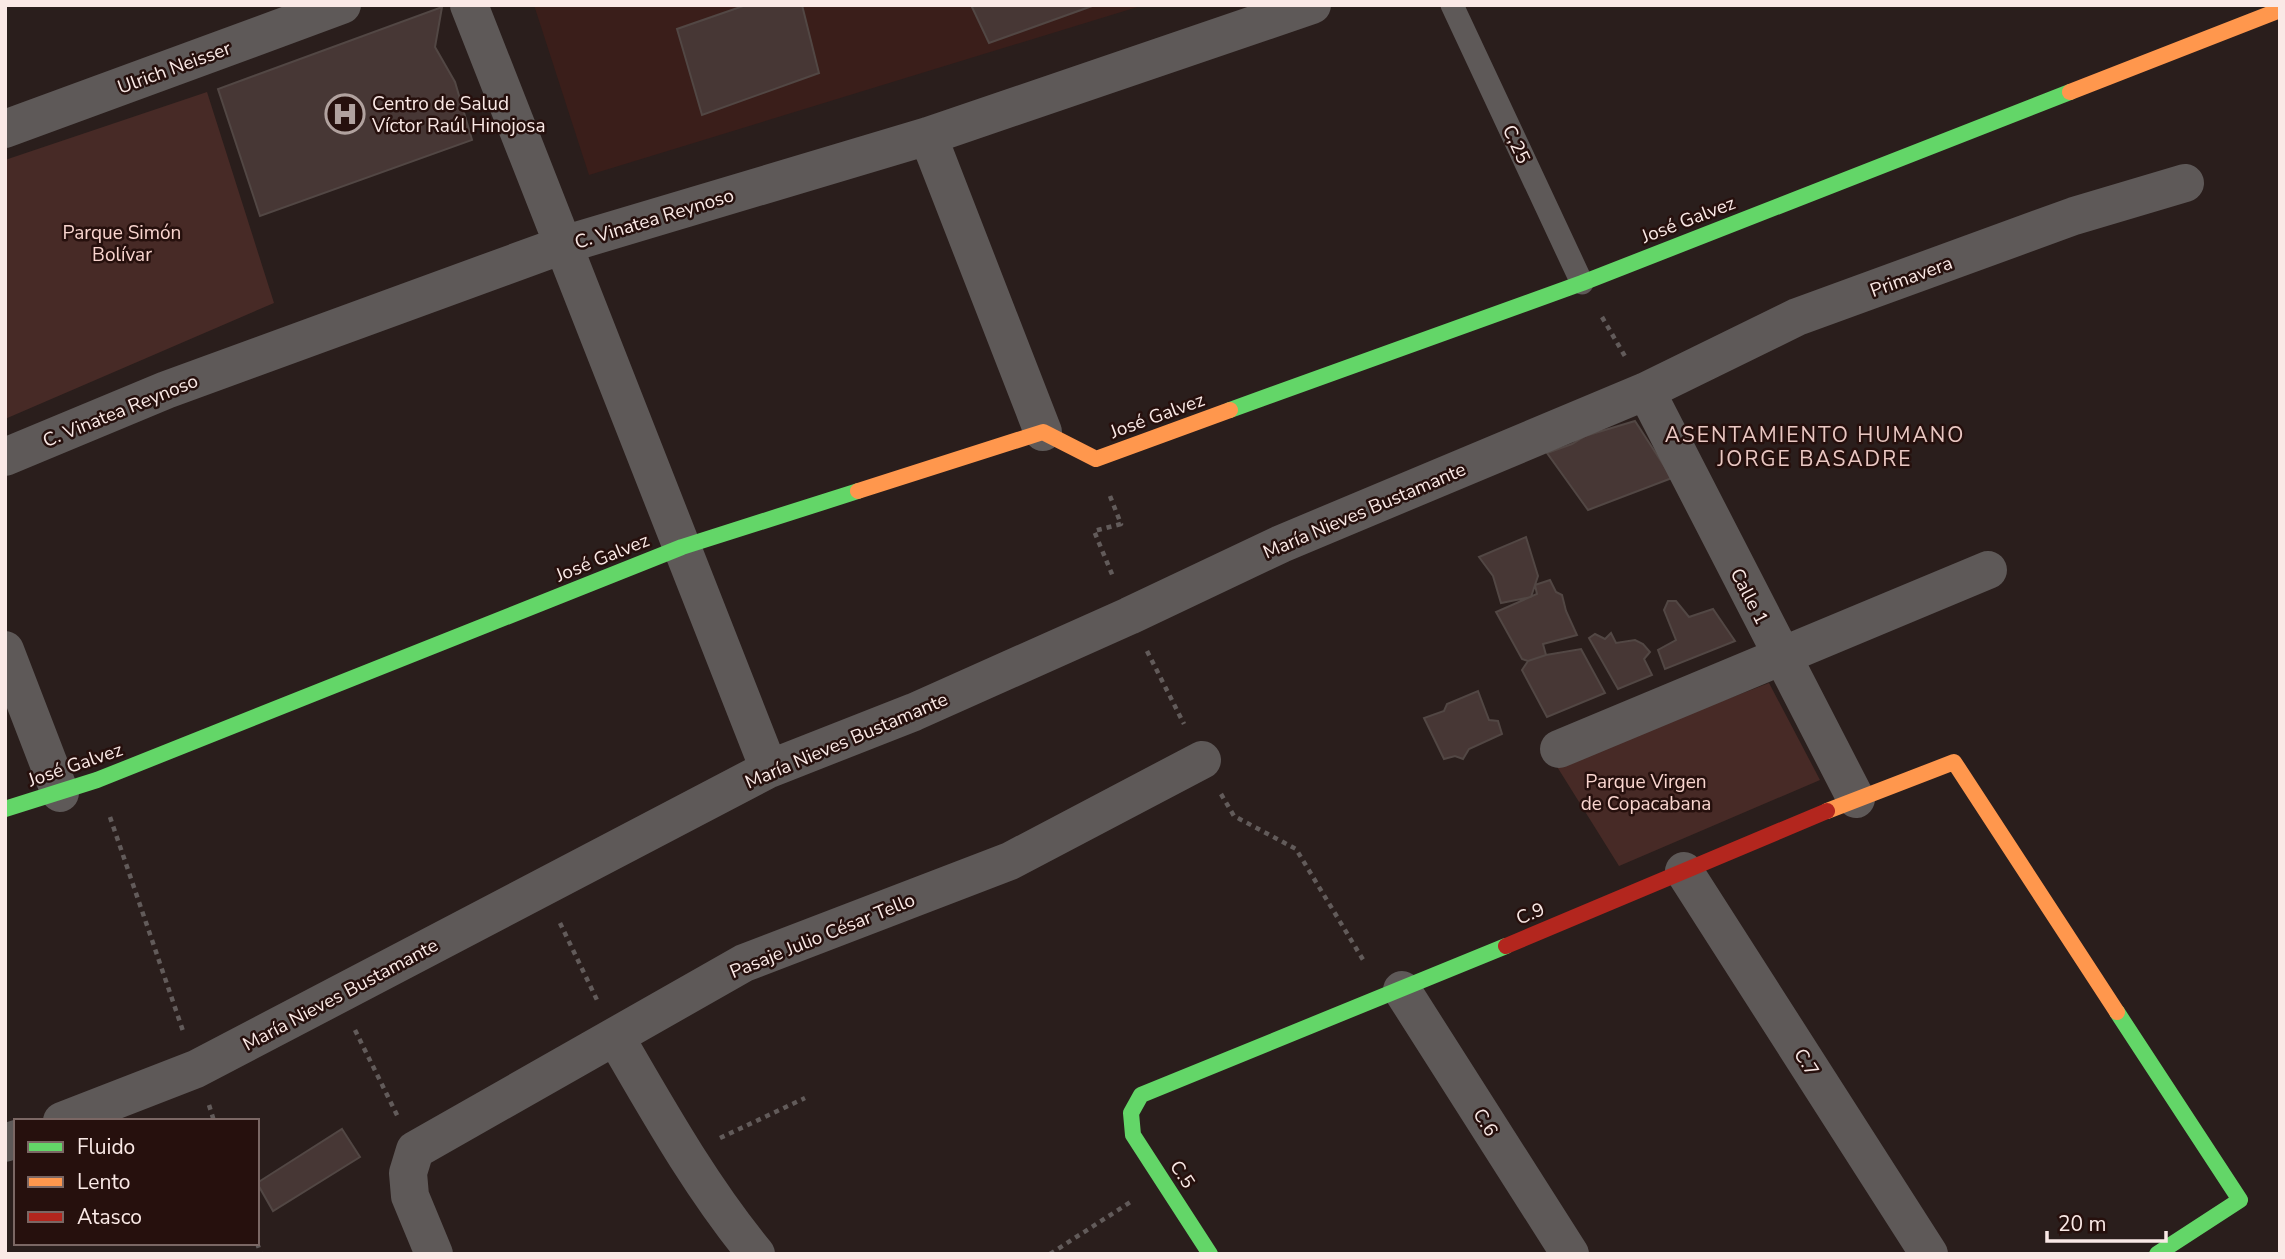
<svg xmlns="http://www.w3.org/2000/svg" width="2285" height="1259" viewBox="0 0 2285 1259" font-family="'Nunito Sans',sans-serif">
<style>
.built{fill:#3a1e1a}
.green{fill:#472a26}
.building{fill:#473735;stroke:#524744;stroke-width:2}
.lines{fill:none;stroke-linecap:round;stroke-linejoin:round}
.path{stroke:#625b5a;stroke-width:4.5;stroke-dasharray:5 5;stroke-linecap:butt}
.lane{stroke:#5e5958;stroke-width:23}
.street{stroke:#5e5958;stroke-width:38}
.fast{stroke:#63d668;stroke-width:16}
.slow{stroke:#ff974d;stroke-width:16}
.jam{stroke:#b3261e;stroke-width:16}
.labels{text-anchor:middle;stroke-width:5;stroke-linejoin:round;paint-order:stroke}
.street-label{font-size:19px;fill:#fae9e6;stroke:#26100d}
.poi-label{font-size:19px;fill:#fae9e6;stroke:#26100d;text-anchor:start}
.park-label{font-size:19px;fill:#f9d5cf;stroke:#26100d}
.neighbourhood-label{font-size:21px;letter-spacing:2px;fill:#eac8c3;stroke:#26100d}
</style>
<rect width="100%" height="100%" fill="#2a1e1c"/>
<path class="built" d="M534 5H1144L589 175Z"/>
<path class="green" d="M207 92 274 303 5 419V160Z
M1769 683 1820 780 1619 866 1556 765Z"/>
<path class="building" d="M746 5H802L819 73 702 115 677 29Z
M971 5H1095L989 43Z
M442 7 435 47 455 82 472 140 260 216 218 89Z
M1635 421 1672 478 1588 510 1547 453 1572 444 1585 436Z
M1526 537 1538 576 1531 597 1501 603 1493 576 1479 557Z
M1550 580 1556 592 1562 595 1566 611 1577 635 1543 644 1546 655 1528 661 1522 659 1496 612 1537 594 1535 585Z
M1668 601H1676L1689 617 1713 609 1735 641 1665 669 1658 650 1676 640 1664 610Z
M1611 633 1616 643 1635 640 1643 644 1650 652 1644 659 1652 675 1618 689 1589 638 1595 634 1605 639Z
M1581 649 1605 693 1547 717 1522 670 1528 661 1546 655Z
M1478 691 1489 720 1498 721 1502 734 1469 749 1463 759 1455 756 1444 759 1424 718 1444 711 1447 704Z
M342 1129 360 1157 273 1211 257 1183Z"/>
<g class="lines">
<path class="path" d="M1602 317 1626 358
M1110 496 1121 524 1094 531 1114 579
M1147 651 1184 724
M1221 794 1234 816 1296 849 1365 963
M110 817 183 1031
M560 923 597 1000
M355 1030 398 1117
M209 1105 214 1121
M720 1138 805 1098
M257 1243 261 1254
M1050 1254 1132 1201"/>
<path class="lane" d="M1452 5 1582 283"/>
<path class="street" d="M469 5 769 769
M5 129 342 5
M928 136 1043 432
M1646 391 1856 799
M5 457 166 390 563 245 928 136 1312 5
M5 650 60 793
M1559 749 1988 570
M1684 871 1929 1254
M1402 990 1570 1254
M616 1038C659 1112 701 1187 756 1254
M62 1121 196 1069 769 769 914 712 1129 616 1281 544 1646 391 1797 317 2074 216 2185 183
M5 1143 16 1139
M434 1254 410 1196 408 1173 415 1150 744 963 1010 861 1202 760"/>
<path class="fast" d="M1230 410 1582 283 2070 92
M5 809 97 780 682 547 858 491
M2117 1012 2240 1200 2157 1254
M1210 1254 1133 1135 1131 1113 1141 1095 1506 946"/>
<path class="slow" d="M2070 92 2280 10
M858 491 1043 432 1096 459 1230 410
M1827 811 1954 762 2117 1012"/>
<path class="jam" d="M1506 946 1827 811"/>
</g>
<defs>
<g id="hospital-ring" transform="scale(2.0125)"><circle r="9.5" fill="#26100d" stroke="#b1a29f" stroke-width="1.5"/><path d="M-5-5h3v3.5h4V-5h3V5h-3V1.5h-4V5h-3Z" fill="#b1a29f"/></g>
</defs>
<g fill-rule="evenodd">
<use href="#hospital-ring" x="345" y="114"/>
</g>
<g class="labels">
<g class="street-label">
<text transform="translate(174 67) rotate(-20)" y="7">Ulrich Neisser</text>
<text transform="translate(1517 144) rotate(65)" y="7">C,25</text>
<text transform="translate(654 218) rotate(-17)" y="7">C. Vinatea Reynoso</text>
<text transform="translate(1688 219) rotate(-21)" y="7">José Galvez</text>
<text transform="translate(1911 276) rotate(-20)" y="7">Primavera</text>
<text transform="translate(120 410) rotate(-22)" y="7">C. Vinatea Reynoso</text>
<text transform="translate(1157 415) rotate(-20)" y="7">José Galvez</text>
<text transform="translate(1364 510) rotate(-23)" y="7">María Nieves Bustamante</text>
<text transform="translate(602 557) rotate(-22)" y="7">José Galvez</text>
<text transform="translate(1750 596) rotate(63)" y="7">Calle 1</text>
<text transform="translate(846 740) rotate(-23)" y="7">María Nieves Bustamante</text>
<text transform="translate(75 764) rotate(-19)" y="7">José Galvez</text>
<text transform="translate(1530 913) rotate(-23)" y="7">C.9</text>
<text transform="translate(822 935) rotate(-22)" y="7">Pasaje Julio César Tello</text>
<text transform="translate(340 994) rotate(-28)" y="7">María Nieves Bustamante</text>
<text transform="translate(1807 1062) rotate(57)" y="7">C.7</text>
<text transform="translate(1486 1122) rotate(58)" y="7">C.6</text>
<text transform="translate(1183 1174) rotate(57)" y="7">C.5</text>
</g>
<g class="poi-label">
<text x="372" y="110">Centro de Salud<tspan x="372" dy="22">Víctor Raúl Hinojosa</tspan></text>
</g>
<g class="park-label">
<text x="122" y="239">Parque Simón<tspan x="122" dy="22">Bolívar</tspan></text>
<text x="1646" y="788">Parque Virgen<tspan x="1646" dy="22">de Copacabana</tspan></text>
</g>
<g class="neighbourhood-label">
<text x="1815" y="442">ASENTAMIENTO HUMANO<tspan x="1815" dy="24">JORGE BASADRE</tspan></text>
</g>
</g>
<rect width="2285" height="1259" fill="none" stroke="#fae9e6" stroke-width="14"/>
<rect x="14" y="1119" width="245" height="126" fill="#26100d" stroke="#7b6764" stroke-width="2"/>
<rect x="28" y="1142" width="35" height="10" fill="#63d668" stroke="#7b6764" stroke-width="2"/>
<text x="77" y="1154" font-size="21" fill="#fae9e6">Fluido</text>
<rect x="28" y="1177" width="35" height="10" fill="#ff974d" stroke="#7b6764" stroke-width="2"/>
<text x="77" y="1189" font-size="21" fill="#fae9e6">Lento</text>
<rect x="28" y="1212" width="35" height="10" fill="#b3261e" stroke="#7b6764" stroke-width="2"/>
<text x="77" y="1224" font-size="21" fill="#fae9e6">Atasco</text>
<path d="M2047 1231v10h119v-10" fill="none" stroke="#fae9e6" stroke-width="3.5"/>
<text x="2058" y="1231" font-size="21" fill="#fae9e6" stroke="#26100d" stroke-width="5" paint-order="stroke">20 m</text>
</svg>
